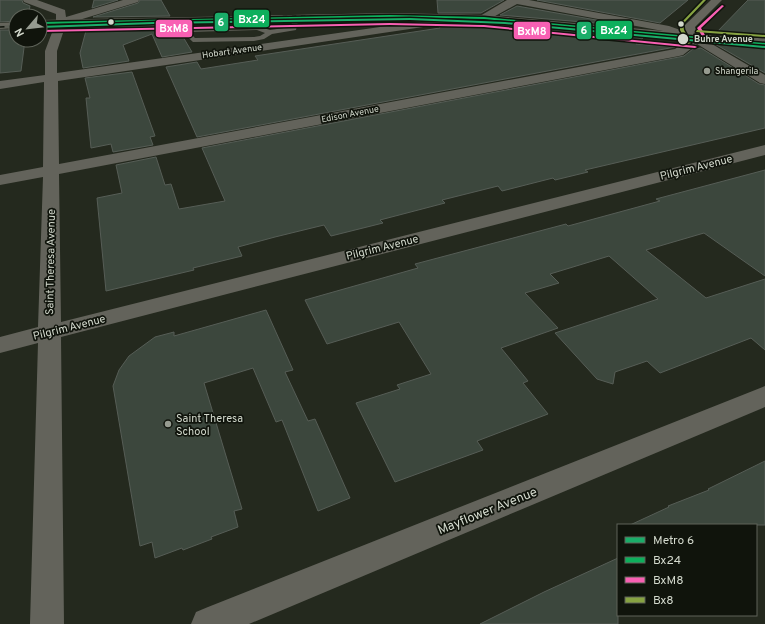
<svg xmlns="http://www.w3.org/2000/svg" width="765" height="624" viewBox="0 0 765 624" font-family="Overpass,sans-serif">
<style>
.building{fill:#3c473d;stroke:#565d56}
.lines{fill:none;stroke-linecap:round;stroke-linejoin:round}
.lane{fill:#63635b;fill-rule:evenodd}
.street{fill:#63635b;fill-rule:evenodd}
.secondary{fill:#65655c;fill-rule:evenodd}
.rail-casing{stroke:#5c5f56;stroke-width:2.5}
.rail{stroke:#10140c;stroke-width:1.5;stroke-dasharray:4.5;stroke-linecap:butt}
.bus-1-casing{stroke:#10140c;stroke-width:3}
.bus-2-casing{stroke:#10140c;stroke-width:3}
.bus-3-casing{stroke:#10140c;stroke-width:3}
.bus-1{fill:#0daf5c;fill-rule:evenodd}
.bus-2{fill:#f860b3;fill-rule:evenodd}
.bus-3{fill:#87a342;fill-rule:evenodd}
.metro-1-casing{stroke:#10140c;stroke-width:3}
.metro-1{fill:#1aad69;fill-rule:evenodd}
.bus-dot{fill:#d3d9cd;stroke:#10140c;stroke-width:1.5}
.poi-dot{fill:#969b90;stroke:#10140c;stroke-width:1.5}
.labels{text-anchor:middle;stroke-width:3.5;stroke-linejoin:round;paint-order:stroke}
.far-stop-label{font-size:9px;font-weight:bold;fill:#d3d9cd;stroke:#10140c;text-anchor:start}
.far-street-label{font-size:9px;fill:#d3d9cd;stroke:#10140c}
.far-poi-label{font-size:9px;fill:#d3d9cd;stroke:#10140c;text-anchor:start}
.street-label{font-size:11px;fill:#d3d9cd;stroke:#10140c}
.poi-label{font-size:11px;fill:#d3d9cd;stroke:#10140c;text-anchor:start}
.near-street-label{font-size:13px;fill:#d3d9cd;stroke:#10140c}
.line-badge{stroke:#10140c;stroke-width:1.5}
.badge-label{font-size:11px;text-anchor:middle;font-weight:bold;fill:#fff}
</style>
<rect width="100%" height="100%" fill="#24291e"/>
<path class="building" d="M0 0H22L23 3 30 6 28 16H16V21L0 22Z
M94 0H118L92 8Z
M140 0H161L170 16 93 17 138 3Z
M437 0H504L481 13H438Z
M537 0H688L660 23Z
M748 0H765V35L748 38 715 34Z
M517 6 630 26 500 15Z
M465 22H484L643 38 636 44 675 47 197 137 166 67 197 62 201 69 258 60 255 56 440 28 439 26Z
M176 25 192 52 162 57 152 34 123 45 129 61 83 68 80 53 87 27Z
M0 30H16V40H25L21 71 0 73Z
M715 44 765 48V73Z
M701 48 759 84 765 85V128L585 170 588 172 555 180 553 178 502 191 498 186 442 200 445 203 380 220 383 223 331 236 324 225 275 237 238 247 242 256 193 268 194 270 106 291 97 198 122 193 116 165 156 157 165 185 171 184 179 209 225 201 202 148 679 57 684 56 693 49Z
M132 72 155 136 150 137 153 145 113 152 111 144 91 148 86 98H90L85 78Z
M765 170V276L704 233 646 250 706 298 765 279V350L751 338 660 373 647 361 615 372 613 384 597 379 555 333 658 299 609 256 550 274 559 283 525 293 558 328 501 348 528 381 523 383 548 414 477 441 483 450 395 482 356 403 400 389 397 385 431 374 399 322 327 344 305 300 418 268 415 264 566 224 568 226 660 201 656 199Z
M266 310 293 370 285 372 308 421 315 419 350 498 318 511 282 420 276 422 253 368 204 383 242 509 234 511 238 527 211 537 212 539 183 550 182 548 155 558 152 542 140 546 113 386 119 370 129 356 155 337 174 332V336Z
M765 461V525H630L669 507 668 506 709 490 708 489Z
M618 558V624H480L544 592Z"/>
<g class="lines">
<path class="lane" d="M296 15 299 17 296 30 272 34 264 39 254 41 193 42 180 30 184 23 186 22 189 24 187 28 257 26 270 30 291 27 293 17ZM257 30 265 33 260 36 254 37 195 38 189 32Z"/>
<path class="street" d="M23 0H37L65 10 66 17 123 0H139L138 2 66 24 57 51V73L464 15 469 18 464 21 58 81 59 164 675 49 688 40 663 31 517 4 488 20H480L479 18 480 16 507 0H529L669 26 700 37 765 75V84L760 83 697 44 683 55 679 56 59 174 61 322 765 145V155L61 337 64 624H30L38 343 0 353V337L38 327 43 177 0 185V175L43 167 44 82 0 89V81L45 75V51L56 22V14L24 2Z
M765 36V42L743 46 739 45 737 43 739 41Z
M765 386V407L249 624H191L196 612 208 607Z"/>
<path class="secondary" d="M711 0H722L695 27 699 34 765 41V47L700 41 696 42 691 41 484 21 390 19 40 26V20L390 13 484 15 687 33 683 27 685 25Z
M16 22V28L0 29V23Z"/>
<g class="rail-casing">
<path id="rail" d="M40 25C172 20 305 13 438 17 547 20 656 34 765 44
M0 27 16 26"/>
</g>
<use href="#rail" class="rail"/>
<g class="bus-1-casing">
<path id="bus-1" d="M390 15 484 17 765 43V45L484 19 390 17 40 24V22Z"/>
</g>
<g class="bus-2-casing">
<path id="bus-2" d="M722 5 724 6 701 28 705 35 702 36 697 28Z
M390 23 484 25 695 46 697 47 695 48 484 27 390 25 40 32V30Z"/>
</g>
<g class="bus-3-casing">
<path id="bus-3" d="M703 0H706L683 24 684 30 691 43 688 44 680 30V24Z
M697 30 765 35V37L696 32Z"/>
</g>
<use href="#bus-1" class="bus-1"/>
<use href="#bus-2" class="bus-2"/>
<use href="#bus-3" class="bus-3"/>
<g class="metro-1-casing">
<path id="metro-1" d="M410 18 505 22 765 46V48L505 24 410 20 154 24 40 28V26L154 22Z"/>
</g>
<use href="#metro-1" class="metro-1"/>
</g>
<g class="bus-dot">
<circle cx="111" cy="22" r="3.5"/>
<circle cx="681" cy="24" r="3.5"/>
<circle cx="683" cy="39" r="6"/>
</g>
<g class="poi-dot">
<circle cx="707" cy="71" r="4"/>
<circle cx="168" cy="424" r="4"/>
</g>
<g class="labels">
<g class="far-stop-label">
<text x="694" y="42">Buhre Avenue</text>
</g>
<g class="far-street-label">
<text transform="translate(232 51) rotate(-8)" y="3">Hobart Avenue</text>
<text transform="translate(350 114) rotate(-11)" y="3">Edison Avenue</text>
</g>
<g class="far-poi-label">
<text x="715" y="74">Shangerila</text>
</g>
<g class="street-label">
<text transform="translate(696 167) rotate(-14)" y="4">Pilgrim Avenue</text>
<text transform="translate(382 247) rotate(-14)" y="4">Pilgrim Avenue</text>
<text transform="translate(50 262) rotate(-89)" y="4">Saint Theresa Avenue</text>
<text transform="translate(69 327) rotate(-14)" y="4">Pilgrim Avenue</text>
</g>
<g class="poi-label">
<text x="176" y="422">Saint Theresa<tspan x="176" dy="13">School</tspan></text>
</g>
<g class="near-street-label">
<text transform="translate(487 510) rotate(-22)" y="5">Mayflower Avenue</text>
</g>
</g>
<g class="line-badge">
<rect x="233" y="9" width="37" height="19" rx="4" fill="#0daf5c"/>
<rect x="214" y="12" width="15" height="20" rx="4" fill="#1aad69"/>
<rect x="155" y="19" width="38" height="19" rx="4" fill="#f860b3"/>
<rect x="595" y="20" width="38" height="20" rx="4" fill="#0daf5c"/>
<rect x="576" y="21" width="16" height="19" rx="4" fill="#1aad69"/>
<rect x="513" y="21" width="38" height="19" rx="4" fill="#f860b3"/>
</g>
<g class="badge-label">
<text x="252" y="23">Bx24</text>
<text x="221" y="26">6</text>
<text x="174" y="32">BxM8</text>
<text x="614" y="34">Bx24</text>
<text x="584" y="34">6</text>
<text x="532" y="35">BxM8</text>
</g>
<rect x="617" y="524" width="140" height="92" fill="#10140c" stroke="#5e6359"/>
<rect x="625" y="537" width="20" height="6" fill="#1aad69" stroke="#5e6359"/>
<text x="653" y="544" font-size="12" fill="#d3d9cd">Metro 6</text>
<rect x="625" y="557" width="20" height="6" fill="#0daf5c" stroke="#5e6359"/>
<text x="653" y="564" font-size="12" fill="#d3d9cd">Bx24</text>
<rect x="625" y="577" width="20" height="6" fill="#f860b3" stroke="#5e6359"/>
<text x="653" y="584" font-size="12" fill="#d3d9cd">BxM8</text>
<rect x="625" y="597" width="20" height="6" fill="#87a342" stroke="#5e6359"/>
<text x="653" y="604" font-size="12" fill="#d3d9cd">Bx8</text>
<g transform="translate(28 28) rotate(242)"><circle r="19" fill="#10140c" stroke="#5e6359"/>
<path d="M0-3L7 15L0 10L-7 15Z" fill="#969b90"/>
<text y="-6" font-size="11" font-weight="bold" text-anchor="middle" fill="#d3d9cd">N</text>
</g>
</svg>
